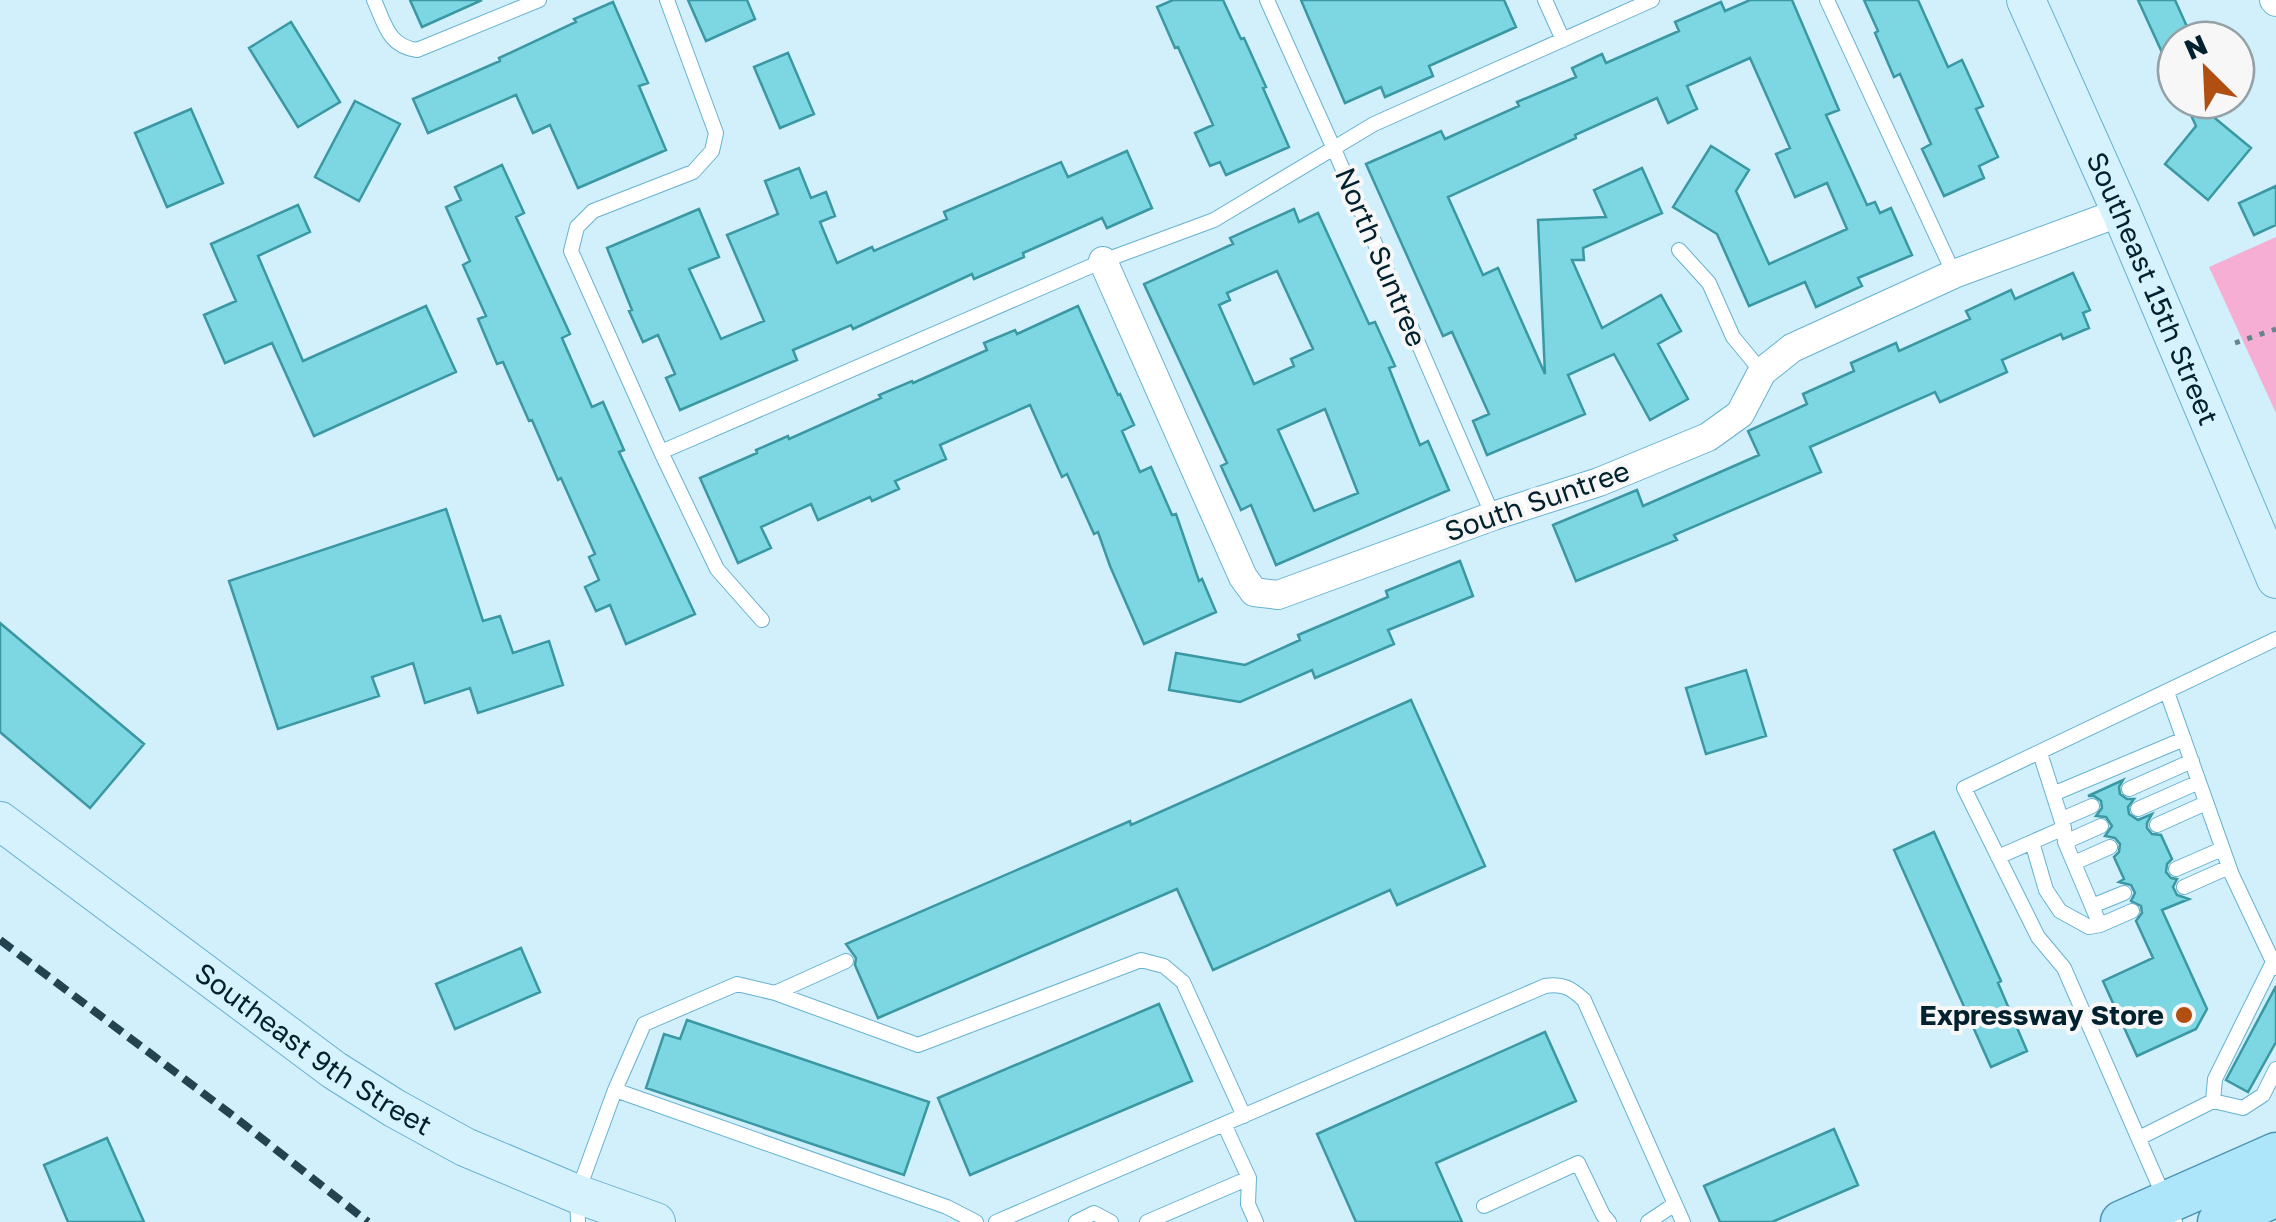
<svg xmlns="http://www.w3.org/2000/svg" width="2276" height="1222" viewBox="0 0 2276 1222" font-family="'Golos Text',sans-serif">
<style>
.green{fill:#f6aed4}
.building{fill:#7dd7e3;stroke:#3a98a3;stroke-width:2.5;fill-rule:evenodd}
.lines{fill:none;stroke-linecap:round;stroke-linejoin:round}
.lane-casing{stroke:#65b2d0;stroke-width:16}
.street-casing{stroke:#65b2d0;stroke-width:30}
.secondary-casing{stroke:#65b2d0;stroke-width:40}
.primary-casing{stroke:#4d95b2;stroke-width:45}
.path{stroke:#658490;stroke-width:5;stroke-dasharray:5 8;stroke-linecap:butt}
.lane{stroke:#fff;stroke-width:14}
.street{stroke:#fff;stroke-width:28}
.secondary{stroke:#d6f2fd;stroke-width:38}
.primary{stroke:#ade5fb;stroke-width:42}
.rail{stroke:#22434f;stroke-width:8;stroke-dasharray:15 8;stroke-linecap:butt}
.poi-dot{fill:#b14f13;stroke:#f7f7f7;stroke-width:4}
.labels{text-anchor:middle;stroke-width:8;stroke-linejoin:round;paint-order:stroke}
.street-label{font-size:28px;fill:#00212d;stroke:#f7f7f7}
.poi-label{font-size:28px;font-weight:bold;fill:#00212d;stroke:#f7f7f7;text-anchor:end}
</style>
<rect width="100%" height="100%" fill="#d2effc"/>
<path class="green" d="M2276 237V413L2209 267Z"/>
<path class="building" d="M410 0H482L422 27Z
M688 0H747L755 19 706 41Z
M1173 0H1223L1241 39 1244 38 1266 87 1263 88 1289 147 1226 175 1220 162 1210 166 1195 133 1213 125 1178 47 1175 48 1157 7Z
M1301 0H1504L1516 27 1429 66 1433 76 1385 97 1381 87 1345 103Z
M1750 0H1792L1839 110 1826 115 1867 205 1875 202 1880 213 1891 208 1912 255 1858 278 1862 286 1816 307 1805 282 1749 306 1717 234 1673 207 1711 146 1749 170 1736 191 1769 264 1847 229 1827 183 1795 197 1776 154 1790 148 1750 58 1687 86 1697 109 1668 123 1657 98 1575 135 1576 138 1448 197 1483 275 1498 268 1545 374 1538 220 1606 217 1594 190 1642 168 1662 213 1583 248 1584 260H1572L1602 328 1661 295 1681 331 1658 344 1688 399 1650 420 1614 354 1568 375 1585 414 1487 455 1473 421 1489 414 1452 332 1443 336 1366 164 1441 131 1445 139 1519 106 1517 102 1576 77 1572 68 1602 54 1606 63 1679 31 1675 22 1721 2 1725 11Z
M1864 0H1918L1948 67 1962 60 1983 106 1976 109 1998 157 1979 166 1984 178 1944 196 1922 149 1931 144 1900 74 1894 77 1875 33 1878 31Z
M2138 0H2175L2193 40H2176V83Z
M613 2 648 83 639 86 666 150 578 188 550 125 533 133 516 95 428 133 413 99 500 61 499 58 576 22 574 19Z
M291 22 340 102 298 127 249 48Z
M788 53 814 114 780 128 754 67Z
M2184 100H2193L2251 148 2208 200 2165 164 2196 126Z
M355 101 400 124 359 201 315 177Z
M191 109 223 183 167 207 135 133Z
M1127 151 1152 208 1107 228 1102 218 1023 253 1024 257 974 279 972 274 853 329 851 325 793 350 797 360 680 410 666 378 675 374 658 335 643 342 629 311 632 310 607 248 699 209 719 257 689 269 721 339 764 321 727 235 778 214 765 181 799 168 811 198 826 192 835 216 820 222 837 263 872 247 874 251 947 219 944 212 1061 162 1068 177Z
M502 165 524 213 516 217 570 334 562 338 592 407 603 402 624 450 619 452 695 614 626 644 610 605 596 611 585 587 599 580 589 557 595 554 561 478 558 480 532 420 529 421 503 362 497 364 478 319 486 316 463 265 470 261 446 207 461 200 455 187Z
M2276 186V225L2254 235 2239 203Z
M298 205 310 232 258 256 303 361 426 306 456 372 314 436 272 343 225 363 204 315 236 301 211 244Z
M1294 209 1299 222 1318 213 1369 324 1375 322 1395 366 1389 368 1420 445 1428 441 1449 490 1276 565 1251 505 1241 510 1221 466 1227 463 1144 284 1233 244 1230 238ZM1277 271 1313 349 1291 359 1294 366 1254 384 1219 305 1230 300 1227 293ZM1325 409 1358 493 1314 511 1278 430Z
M2073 273 2090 310 2083 313 2089 328 2063 339 2061 334 2002 360 2007 372 1940 402 1935 392 1810 447 1821 472 1674 535 1677 540 1576 581 1553 525 1637 490 1643 506 1759 455 1748 431 1807 404 1803 394 1854 371 1851 363 1896 343 1899 351 1970 319 1966 311 2011 290 2015 299Z
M1078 306 1118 395 1120 394 1134 425 1122 431 1140 472 1151 467 1172 515 1176 514 1199 581 1202 579 1216 612 1144 644 1110 566 1098 532 1094 534 1067 474 1062 477 1030 405 940 445 946 459 895 481 899 489 872 501 870 497 818 520 811 504 761 527 771 548 738 563 700 478 757 453 756 450 788 436 789 439 881 398 879 395 912 381 913 383 987 350 984 343 1015 330 1017 334Z
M446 509 483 621 500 616 513 653 549 641 563 685 478 713 470 688 425 703 413 663 372 677 379 696 278 729 229 581Z
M1460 561 1473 596 1388 630 1394 644 1315 678 1312 670 1240 702 1169 690 1176 653 1245 665 1300 640 1298 635 1388 597 1386 591Z
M0 623 144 744 90 808 0 732Z
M1746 670 1766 736 1706 754 1686 688Z
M1411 700 1485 866 1397 905 1390 890 1213 970 1177 889 878 1018 855 965 856 958 846 944 1130 821 1131 825Z
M2123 780 2119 787 2120 794 2127 799H2134L2128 807 2129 814 2138 820 2152 814 2147 823V828L2152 834 2161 835 2172 859 2167 864 2166 872 2171 878 2177 879 2173 887 2177 895 2189 899 2162 910 2207 1009 2196 1029 2137 1056 2103 981 2153 958 2136 921 2142 913 2141 906 2131 901 2135 893 2131 885 2119 882 2124 879 2114 857 2119 852 2120 844 2115 838 2105 836 2112 826 2106 817 2096 816 2102 808 2101 801 2094 796H2088Z
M1934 832 2001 981 1998 983 2027 1051 1991 1067 1894 850Z
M521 948 540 992 455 1029 436 984Z
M2276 986V1042L2248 1092 2226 1080Z
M1159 1004 1192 1081 970 1175 938 1098Z
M687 1020 929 1102 904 1175 646 1088 664 1034 680 1039Z
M1545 1032 1576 1101 1436 1163 1462 1222H1356L1317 1134Z
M1834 1129 1858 1185 1772 1222H1720L1704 1186Z
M107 1138 144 1222H68L44 1165Z"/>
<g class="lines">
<g class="lane-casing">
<path id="lane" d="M374 0C385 24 388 46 417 50L539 0
M667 0 716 133 712 151 693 172 593 211 577 227 571 251 661 452 717 569 762 620
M1267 0 1334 149 1493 516
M1545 0 1563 40
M1827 0 1954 274
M1679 250 1709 283 1733 337 1762 372
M661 452 1103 261 1214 220 1374 124 1652 0
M2167 692 2232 875 2276 968
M2040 753 2064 828 2065 842 2100 925
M2129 789 2192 761
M2053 794 2184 739
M2138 809 2199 782
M2062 819 2092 806
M2157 825 2206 803
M2032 842 2046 890 2060 911 2089 927 2100 925 2132 911
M2065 842 2101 826
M1998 857 2064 828
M2074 863 2110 847
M2176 869 2222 849
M2184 887 2229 867
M2092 906 2124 893
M775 993 846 961
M615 1090 644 1024 737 984 775 993 918 1045 1141 960 1164 966 1183 982 1244 1116
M2213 1101 2215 1079 2273 962
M1224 1124 1249 1178
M2139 1138 2213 1101 2243 1108 2263 1095 2276 1069
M1484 1206 1578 1163 1603 1215 1609 1222
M578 1222 577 1194 615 1090 947 1207 976 1222
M996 1222 1545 986C1563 983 1571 988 1584 1000L1683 1222
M1076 1222 1094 1213 1111 1222
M1147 1222 1249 1178 1248 1204 1256 1222
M1648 1222 1675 1204
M2175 1222 2064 968 2038 937 1964 788 2276 639"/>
</g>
<g class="street-casing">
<path id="street" d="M2274 0 2276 2
M1103 261 1243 577 1254 592 1278 595 1493 516 1599 482 1708 437 1740 414 1762 372 1792 348 1954 274 2121 212"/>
</g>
<g class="secondary-casing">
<g id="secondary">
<path id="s1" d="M2026 0 2121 212 2276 579"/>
<path id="s2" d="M0 821 334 1070 394 1108 465 1147 577 1194 656 1222"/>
</g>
</g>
<g class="primary-casing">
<path id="primary" d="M2122 1222 2276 1154
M2219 1222 2276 1195"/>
</g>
<path class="path" d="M2235 343 2276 329"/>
<use href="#lane" class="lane"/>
<use href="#street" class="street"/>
<use href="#secondary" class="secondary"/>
<use href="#primary" class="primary"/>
<path class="rail" d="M0 940 236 1118 368 1222"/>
</g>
<circle class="poi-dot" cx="2184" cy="1015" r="10"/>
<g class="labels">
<g class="street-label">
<text transform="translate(1381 257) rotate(67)" y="10">North Suntree</text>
<text dy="10" stroke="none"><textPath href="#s1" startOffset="315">Southeast 15th Street</textPath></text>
<text transform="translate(1537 501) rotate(-19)" y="10">South Suntree</text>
<text dy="10" stroke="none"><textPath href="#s2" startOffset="388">Southeast 9th Street</textPath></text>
</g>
<g class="poi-label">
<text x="2164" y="1025">Expressway Store</text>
</g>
</g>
<g transform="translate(2206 70) rotate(336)"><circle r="48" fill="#f7f7f7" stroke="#94a1a6" stroke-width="2.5"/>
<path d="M0-8L18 38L0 25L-18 38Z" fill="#b14f13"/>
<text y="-15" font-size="28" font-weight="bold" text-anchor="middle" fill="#00212d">N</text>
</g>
</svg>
